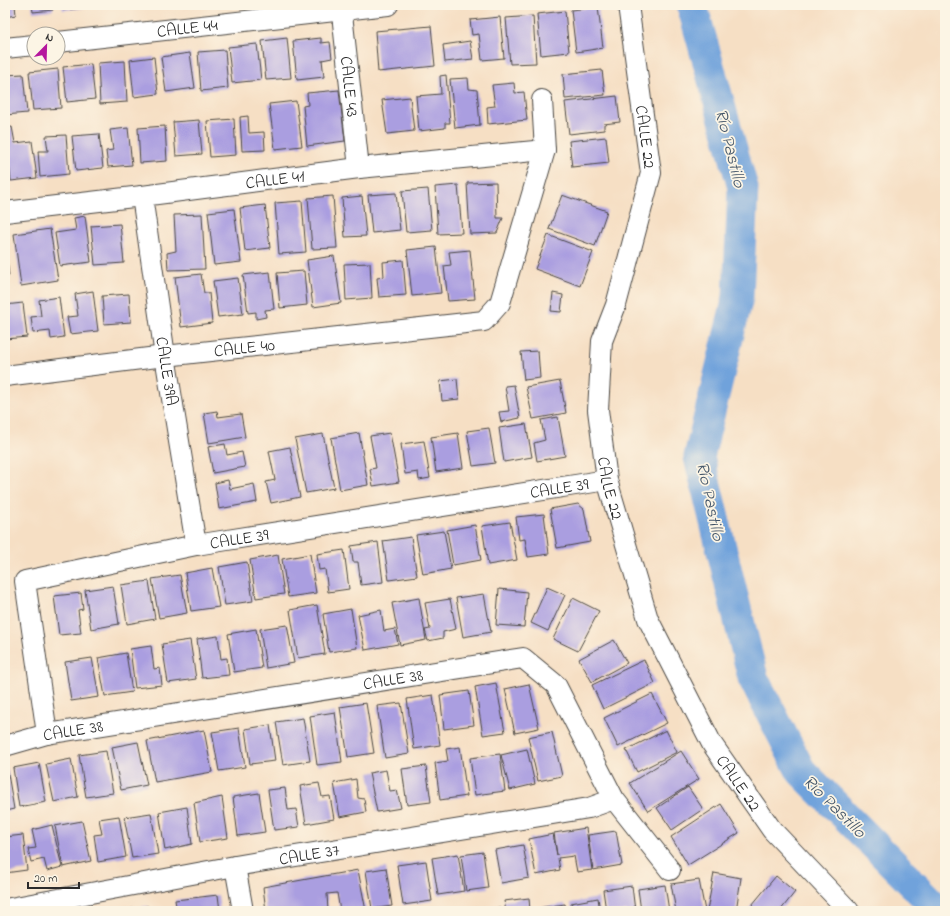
<svg xmlns="http://www.w3.org/2000/svg" width="950" height="916" viewBox="0 0 950 916" font-family="'Indie Flower',sans-serif">
<style>
.lines{fill:none;stroke-linecap:round;stroke-linejoin:round}
.river{stroke:#70a2db;stroke-width:31}
.building{fill:#aa9ee0}
.minor-casing{stroke:#494642;stroke-width:22}
.minor{stroke:#fff;stroke-width:20}
.labels{text-anchor:middle;stroke-width:3.5;stroke-linejoin:round;paint-order:stroke}
.street-label{font-size:17px;fill:#2b2b2b;stroke:#fcf5e5}
.water-label{font-size:18px;font-style:italic;fill:#435569;stroke:#fcf5e5}
</style>
<rect width="100%" height="100%" fill="#fcf5e5"/>
<filter id="ink" filterUnits="userSpaceOnUse"><feTurbulence type="fractalNoise" baseFrequency=".025" numOctaves="2"/><feDisplacementMap in="SourceGraphic" scale="8" xChannelSelector="R" yChannelSelector="G"/><feConvolveMatrix kernelMatrix="1 2 1 2 8 2 1 2 1" color-interpolation-filters="sRGB"/></filter>
<filter id="wash" filterUnits="userSpaceOnUse"><feTurbulence type="fractalNoise" baseFrequency=".012" numOctaves="4" result="noise"/><feDisplacementMap in="SourceGraphic" scale="16" xChannelSelector="R" yChannelSelector="G"/><feGaussianBlur stdDeviation="0.9" result="paint"/><feColorMatrix in="noise" values="0 0 0 0 0 0 0 0 0 0 0 0 0 0 0 0 0 1.4 0 .05"/><feComposite in="paint" operator="in"/></filter>
<g filter="url(#wash)">
<rect width="100%" height="100%" fill="#f6dfc4"/>
<g class="lines">
<path class="river" d="M692 5 743 188 738 297 699 457 753 678 801 771 940 911"/>
</g>
<g id="blocks">
<path class="building" d="M5 5H15L16 15 5 17Z
M32 5H53V10L33 12Z
M62 5H83V8L63 10Z
M90 5H107V6L90 7Z
M598 7 603 48 576 52 571 10Z
M565 11 569 52 541 55 537 14Z
M533 16 536 63 510 64 506 18Z
M500 17 504 58 482 60 479 34 472 35 470 20Z
M431 26 435 66 378 72 375 31Z
M287 38 291 78 266 80 262 41Z
M321 38V43L330 42 332 58 322 60 324 77 297 80 293 41Z
M470 41 473 59 445 62 443 45Z
M257 44 261 80 232 83 228 47Z
M225 50 228 88 201 91 198 52Z
M190 53 195 88 166 92 161 57Z
M154 57 158 94 134 97 130 60Z
M125 61 127 102 100 104 98 63Z
M91 64 95 99 67 102 63 67Z
M58 69 61 108 33 110 29 72Z
M602 70 605 95 565 99 563 74Z
M23 74 27 113 5 115V75Z
M446 75 450 123H445V128L419 131 416 96 441 94 440 76Z
M468 78 469 89 477 90 480 125 455 128 450 79Z
M514 83 515 93 524 92 527 120 488 124 487 107 495 106 492 85Z
M339 90 345 141 307 146 303 106 308 105 307 93Z
M617 96 620 122 604 124V130L569 134 565 102Z
M410 97 414 131 387 134 382 100Z
M296 101 302 146 275 149 269 104Z
M248 116 249 133 264 132 265 150 242 151 240 117Z
M234 119 236 155 210 157 207 121Z
M199 120 202 154 176 156 173 122Z
M165 126 167 161 140 163 138 128Z
M12 127 15 143 32 141 37 178 11 181 5 128Z
M128 128 132 165 108 167 106 151 113 150 110 130Z
M99 134 103 168 76 171 72 136Z
M66 135 69 174 40 177 38 151H48L46 136Z
M606 137 609 163 572 167 569 141Z
M496 182 497 218H503L497 233 470 234 467 183Z
M458 185 462 233 438 234 435 187Z
M428 189 432 230 406 232 402 191Z
M396 193 400 230 372 233 368 195Z
M562 195 607 211 595 246 549 229Z
M333 196 337 248 312 249 308 198Z
M362 196 366 236 345 237 342 198Z
M302 201 306 252 279 254 275 203Z
M265 205 270 248 245 251 240 208Z
M234 209 241 262 214 265 208 212Z
M202 214 205 269 168 270 167 253 176 251 174 215Z
M85 216 91 262 60 266 55 233 76 230 74 218Z
M120 224 124 263 95 265 91 226Z
M50 229 58 280 21 286 14 234Z
M548 235 593 252 580 286 535 269Z
M436 247 441 293 412 296 407 250Z
M470 250 475 299 448 301 444 266 451 265 449 252Z
M5 251H6L9 276H5Z
M334 256 341 303 313 307 307 260Z
M403 260 406 295 379 297 377 278 384 277 383 262Z
M370 263 372 298 346 300 344 264Z
M304 271 307 305 280 308 277 273Z
M270 272 274 309 265 310 266 317 256 319V312L248 313 243 275Z
M201 274 204 293H209L212 323 181 327 175 277Z
M238 278 243 314 218 317 213 281Z
M93 291 98 331 70 334 67 317 78 316 75 294Z
M553 293 563 295 561 312 551 311Z
M129 294 131 322 104 324 102 296Z
M59 297 64 337 51 339 50 331 33 333 31 317 41 316 39 300Z
M23 303 27 337 5 339V305Z
M538 351 540 378 524 380 521 352Z
M457 379 459 399 442 401 440 381Z
M560 381 566 413 533 419 526 387Z
M514 385 520 418 501 422 499 412 509 411 505 386Z
M217 411 218 417 241 414 245 437 209 443 204 413Z
M558 417 565 456 537 461 534 443 545 440 541 420Z
M526 424 532 457 504 462 499 428Z
M489 428 495 463 473 466 467 431Z
M359 433 368 485 340 490 331 438Z
M390 433 399 482 373 486 370 469 376 468 370 436Z
M458 433 463 468 436 472 431 437Z
M323 434 334 488 306 493 295 439Z
M424 441 430 478 419 480 418 472 405 474 401 444Z
M225 444 227 455 242 452 245 467 213 473 208 447Z
M290 447 300 497 271 503 266 482 275 480 269 451Z
M228 480 230 489 254 484 257 502 219 509 215 483Z
M578 504 584 509 590 542 557 548 550 509Z
M544 514 549 554 528 557 525 539 519 540 516 517Z
M510 522 517 560 488 565 482 526Z
M475 525 481 560 453 565 447 530Z
M444 531 451 569 423 574 416 535Z
M411 537 417 576 389 580 383 541Z
M378 542 383 582 361 585 358 562H353L351 546Z
M344 550 349 589 328 592 325 569 319 570 317 554Z
M310 554 316 593 288 597 282 559Z
M278 555 284 594 256 598 250 560Z
M247 562 253 601 225 605 219 567Z
M212 568 219 607 191 611 185 573Z
M180 575 187 613 159 618 152 579Z
M149 581 155 619 127 624 121 585Z
M113 586 119 624 91 629 85 590Z
M547 587 565 595 548 631 531 623Z
M499 589 527 592 524 627 496 625Z
M81 593 83 609 78 610 81 633 59 635 54 596Z
M484 594 491 632 463 637 456 598Z
M419 598 426 640 400 645 392 603Z
M573 598 599 611 578 651 553 639Z
M450 599 456 629 443 632V638L428 641 425 630 430 629 425 603Z
M317 605 325 654 298 658 290 610Z
M351 609 357 648 329 652 323 614Z
M381 610 384 631 395 629 398 644 365 650 358 615Z
M287 625 294 663 266 668 260 629Z
M256 629 262 668 234 672 228 634Z
M218 636 221 659 227 658 229 675 202 678 197 639Z
M190 640 196 679 168 683 162 644Z
M614 640 627 663 592 682 579 659Z
M151 646 154 669 160 668 162 685 135 688 130 649Z
M126 653 132 692 105 696 98 658Z
M92 658 99 697 71 701 65 662Z
M644 660 655 683 603 709 592 685Z
M496 683 505 732 483 735 475 687Z
M529 684 539 728 515 733 505 689Z
M469 691 474 725 444 729 440 695Z
M652 694 667 723 618 747 604 718Z
M433 695 440 745 414 749 407 699Z
M366 703 374 753 348 757 340 707Z
M401 703 409 754 385 758 377 706Z
M335 712 342 762 317 765 310 716Z
M303 718 310 761 283 765 276 722Z
M270 725 275 761 250 764 245 729Z
M239 728 245 767 219 771 212 732Z
M204 730 212 772 155 782 147 741Z
M666 730 677 752 637 772 626 750Z
M552 732 562 776 538 781 528 737Z
M138 742 147 785 121 790 112 747Z
M460 747 467 796 440 800 435 763 448 761 446 749Z
M527 749 535 784 510 790 501 755Z
M106 751 113 793 86 797 79 755Z
M681 751 699 779 648 811 630 783Z
M500 754 505 791 475 795 470 758Z
M71 759 78 797 54 802 46 764Z
M39 763 46 802 19 807 13 768Z
M426 766 431 802 407 805 402 769Z
M5 768H7L14 809 5 811Z
M386 770 390 791 397 790 401 808 377 812 369 773Z
M356 779 358 798 364 799 366 812 340 817 334 783Z
M319 783 322 797 330 796 334 819 306 824 300 786Z
M688 787 703 809 672 830 657 808Z
M285 788 288 810 296 809 299 827 274 830 268 790Z
M259 793 265 832 238 836 233 797Z
M222 797 228 838 200 842 194 803Z
M721 804 739 833 688 865 671 837Z
M187 807 192 844 165 850 159 812Z
M151 813 158 854 132 858 124 817Z
M119 816 126 857 98 862 94 835 102 834 99 819Z
M82 821 91 861 63 867 55 826Z
M52 825 62 867 47 871 44 859 31 862 28 849 36 848 32 830Z
M586 828 592 870 577 872 574 856 558 858 560 870 536 875 529 839 553 834 557 855 554 833Z
M616 831 622 865 593 870 588 835Z
M23 835 27 870 5 873V837Z
M523 845 529 878 501 883 495 850Z
M483 852 488 888 466 891 461 855Z
M458 854 464 891 438 895 432 858Z
M426 861 432 901 403 905 397 865Z
M386 868 392 906 372 909 366 871Z
M358 870 366 911H340L337 893 327 894 328 911H266L263 887Z
M714 873 741 878 736 911H707Z
M776 876 795 892 780 911H747Z
M699 880 705 911H676L671 884Z
M665 885 669 911H641L638 889Z
M632 886 635 911H606L603 890Z
M218 895 220 911H177L175 900Z
M529 898 530 911H506L504 901Z
M598 898 600 911H572L571 903Z
M565 904 566 911H538L537 908Z
M148 906 149 911H121V910Z
M500 907 501 911H486V909Z"/>
</g>
</g>
<g filter="url(#ink)">
<use href="#blocks" fill-opacity="0" stroke="#494642" stroke-width="1"/>
<g class="lines">
<g class="minor-casing">
<g id="minor">
<path id="s1" d="M341 5 359 168"/>
<path id="s2" d="M628 5 651 173 616 305 602 341 598 410 607 480 648 619 712 744 772 830 849 911"/>
<path id="s3" d="M58 42 388 5"/>
<path d="M5 48 34 45"/>
<path id="s4" d="M142 196 165 356 196 545"/>
<path id="s5" d="M5 212 142 196 359 168 545 150"/>
<path id="s6" d="M5 376 165 356 484 321 500 303 545 150 542 100"/>
<path id="s7" d="M47 734 25 581 196 545 607 480"/>
<path id="s8" d="M5 746 47 734 523 658 556 685 614 799 670 870"/>
<path d="M235 866 243 911"/>
<path id="s9" d="M5 909 235 866 589 808 614 799"/>
</g>
</g>
<use href="#minor" class="minor"/>
</g>
</g>
<g class="labels">
<g class="street-label">
<text dy="6" stroke="none"><textPath href="#s3" startOffset="130">CALLE 44</textPath></text>
<text dy="6" stroke="none"><textPath href="#s1" startOffset="82">CALLE 43</textPath></text>
<text dy="6" stroke="none"><textPath href="#s2" startOffset="133">CALLE 22</textPath></text>
<text dy="6" stroke="none"><textPath href="#s5" startOffset="272">CALLE 41</textPath></text>
<text dy="6" stroke="none"><textPath href="#s6" startOffset="241">CALLE 40</textPath></text>
<text dy="6" stroke="none"><textPath href="#s4" startOffset="177">CALLE 39A</textPath></text>
<text dy="6" stroke="none"><textPath href="#s7" startOffset="697">CALLE 39</textPath></text>
<text dy="6" stroke="none"><textPath href="#s2" startOffset="493">CALLE 22</textPath></text>
<text dy="6" stroke="none"><textPath href="#s7" startOffset="373">CALLE 39</textPath></text>
<text dy="6" stroke="none"><textPath href="#s8" startOffset="394">CALLE 38</textPath></text>
<text dy="6" stroke="none"><textPath href="#s8" startOffset="70">CALLE 38</textPath></text>
<text dy="6" stroke="none"><textPath href="#s2" startOffset="817">CALLE 22</textPath></text>
<text dy="6" stroke="none"><textPath href="#s9" startOffset="309">CALLE 37</textPath></text>
</g>
<g class="water-label">
<text transform="translate(731 148) rotate(76)" y="6">Río Pastillo</text>
<text transform="translate(711 501) rotate(78)" y="6">Río Pastillo</text>
<text transform="translate(835 806) rotate(45)" y="6">Río Pastillo</text>
</g>
</g>
<rect width="950" height="916" fill="none" stroke="#fcf5e5" stroke-width="20"/>
<g transform="translate(46 46) rotate(23)"><circle r="19" fill="#fcf5e5" stroke="#a8a49b"/>
<path d="M0-3L7 15L0 10L-7 15Z" fill="#b5179e"/>
<text y="-6" font-size="11" font-weight="bold" text-anchor="middle" fill="#2b2b2b">N</text>
</g>
<path d="M28 882v6h51v-6" fill="none" stroke="#2b2b2b" stroke-width="2"/>
<text x="34" y="882" font-size="12" fill="#2b2b2b" stroke="#fcf5e5" stroke-width="3" paint-order="stroke">20 m</text>
</svg>
